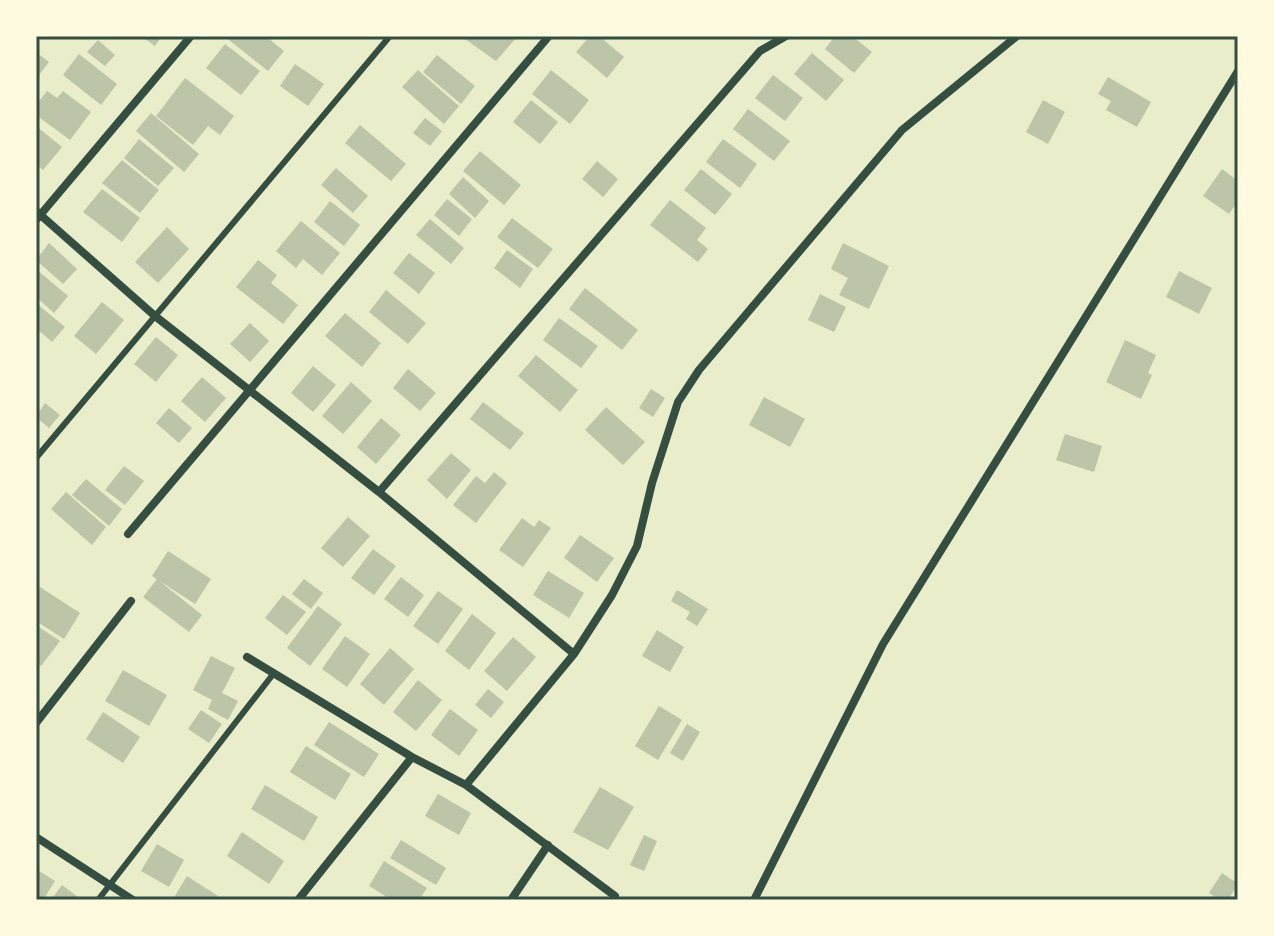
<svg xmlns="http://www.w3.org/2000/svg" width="1274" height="936" viewBox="0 0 1274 936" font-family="'PT Sans Narrow',sans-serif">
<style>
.building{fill:#bcc5a7}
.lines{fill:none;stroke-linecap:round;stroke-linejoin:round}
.service{stroke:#344e41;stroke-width:6}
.minor{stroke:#344e41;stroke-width:8}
.neatline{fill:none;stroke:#344e41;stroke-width:3}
</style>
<rect width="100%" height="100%" fill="#e9edc9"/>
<path class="building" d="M141 36H162L155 46Z
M233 36H265L284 51 268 71 229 40Z
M467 36H518L496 61 465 39Z
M590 36H599L624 57 607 78 576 52Z
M835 36H852L872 52 854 73 825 49Z
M98 40 115 55 105 66 87 52Z
M225 44 260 71 241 95 206 68Z
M36 52 49 62 36 79Z
M812 53 844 80 826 101 794 74Z
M79 54 117 84 101 105 63 75Z
M437 55 475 86 461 104 423 72Z
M295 64 324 84 308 106 280 86Z
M418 70 459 106 444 124 402 87Z
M551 70 589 100 570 124 532 94Z
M773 75 803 98 785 121 755 98Z
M1108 77 1151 102 1137 127 1106 110 1111 101 1098 94Z
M185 78 234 116 220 135 208 126 193 145 156 116Z
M47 91 57 98 63 91 91 112 70 140 36 115V105Z
M531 100 558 122 540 144 513 122Z
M1043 100 1065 112 1048 144 1026 132Z
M748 109 790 141 774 161 733 129Z
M151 113 199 154 184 172 136 131Z
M425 118 442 131 430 146 413 133Z
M360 125 406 164 391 181 345 143Z
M36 126 62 147 43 170 36 164Z
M139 139 174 168 158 186 124 158Z
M723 139 757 164 740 188 706 162Z
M480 151 521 185 504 205 463 171Z
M122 160 159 190 140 213 102 183Z
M597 161 618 179 603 197 582 179Z
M336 168 368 196 353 213 321 185Z
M701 169 732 194 715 215 684 190Z
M1222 169 1238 181V201L1229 214 1203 196Z
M463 177 489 201 475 218 449 194Z
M102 189 140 218 122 242 83 212Z
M447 199 472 219 459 236 434 215Z
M670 200 706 228 697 240 708 249 698 262 650 225Z
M330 201 360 225 344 246 314 222Z
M512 218 553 249 538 268 497 237Z
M430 219 464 248 451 264 416 235Z
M301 221 340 253 322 275 303 259 296 268 276 251Z
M167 227 189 249 158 283 135 262Z
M49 243 77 269 63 284 36 260Z
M843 243 889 266 869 309 839 295 848 278 831 269Z
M507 250 533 269 520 288 494 268Z
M409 253 435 273 419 294 393 273Z
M258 260 277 275 271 283 298 305 283 324 236 287Z
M36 269 68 296 54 313 36 297Z
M1179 271 1212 288 1199 314 1166 297Z
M585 288 638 330 622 350 569 309Z
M386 290 426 323 408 344 369 312Z
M820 294 846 307 834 332 808 320Z
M102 302 124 320 96 354 74 336Z
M36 303 65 327 52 342 36 328Z
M345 313 381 343 362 367 325 336Z
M559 318 598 346 581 368 543 340Z
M250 323 269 341 250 362 230 344Z
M156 337 178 355 156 382 134 364Z
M1125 340 1156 355 1148 373 1152 375 1141 399 1106 382Z
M536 355 578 390 560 412 518 376Z
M313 366 336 385 313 412 291 393Z
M408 369 436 393 420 411 393 388Z
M202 377 226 398 205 422 181 401Z
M351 382 372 401 343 434 322 416Z
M651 389 665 398 653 417 639 408Z
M764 397 805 419 790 447 749 425Z
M483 402 524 433 510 450 470 419Z
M45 403 60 415 49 428 36 417Z
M606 407 645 442 623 465 585 430Z
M169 408 192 428 179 443 156 423Z
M381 418 401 435 376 464 357 447Z
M1065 434 1102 446 1094 472 1056 460Z
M451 453 471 470 447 499 427 480Z
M124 466 144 481 125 505 105 490Z
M494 472 507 483 476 523 453 505 476 476 485 483Z
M86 479 122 509 109 526 72 495Z
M66 492 106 527 92 545 51 509Z
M348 517 370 536 343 567 321 548Z
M522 518 534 527 539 520 551 528 523 567 499 550Z
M580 535 614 558 597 582 564 558Z
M373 549 396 566 374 595 351 578Z
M168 551 211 579 195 604 152 576Z
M548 571 584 593 569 618 533 595Z
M401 577 424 595 408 617 384 599Z
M157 579 202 615 189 632 143 597Z
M304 579 323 593 311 609 292 594Z
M40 587 80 613 64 639 36 621V593Z
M677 590 708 609 697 626 686 619 690 612 671 601Z
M438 591 463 609 438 644 413 626Z
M283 595 306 612 287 635 265 618Z
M318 606 342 624 310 666 287 648Z
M472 614 496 633 469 670 445 651Z
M36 625 60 641 41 666 36 663Z
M657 630 684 647 670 672 642 656Z
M345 636 370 654 347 687 322 669Z
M513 637 536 657 507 691 484 671Z
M390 648 414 669 384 705 360 684Z
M211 656 235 668 222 693 238 701 228 720 208 709 212 700 193 690Z
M123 670 167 695 149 726 105 701Z
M418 680 442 700 416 731 393 712Z
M488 689 504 702 491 718 475 705Z
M659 706 682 720 658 760 635 746Z
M450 709 478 730 459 756 431 735Z
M201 710 222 724 209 743 188 729Z
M103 712 140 737 123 763 86 739Z
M329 722 379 754 364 777 314 745Z
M687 724 700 732 683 761 670 753Z
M306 746 351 774 335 800 290 772Z
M265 785 318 817 304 841 251 809Z
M600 787 634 807 608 850 573 832Z
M438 794 471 813 459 835 425 816Z
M242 832 284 861 269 884 227 856Z
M644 835 657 841 644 871 630 865Z
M401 840 446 868 436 885 390 858Z
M157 844 184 860 169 887 141 871Z
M384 861 427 888 419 900H392L369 886Z
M36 869 55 881 43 900H36Z
M1222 873 1238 884 1228 900H1220L1209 893Z
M187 876 218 896 215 900 173 899Z
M62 885 82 900H51Z"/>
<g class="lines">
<path class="service" d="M36 458 390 36
M98 900 274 673"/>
<path class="minor" d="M36 211 155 316 379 492 574 654
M36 220 191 36
M379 492 760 51 786 36
M128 534 549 36
M247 657 412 757 466 785 615 896
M36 723 131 601
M466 785 574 654 612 595 637 546 652 483 678 402 699 370 902 130 1017 36
M36 837 133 900
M298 900 412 757
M511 900 548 845
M754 900 883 644 1238 71"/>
</g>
<rect width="1274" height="936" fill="none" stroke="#fefae0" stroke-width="76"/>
<rect x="38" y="38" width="1198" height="860" class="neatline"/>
</svg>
